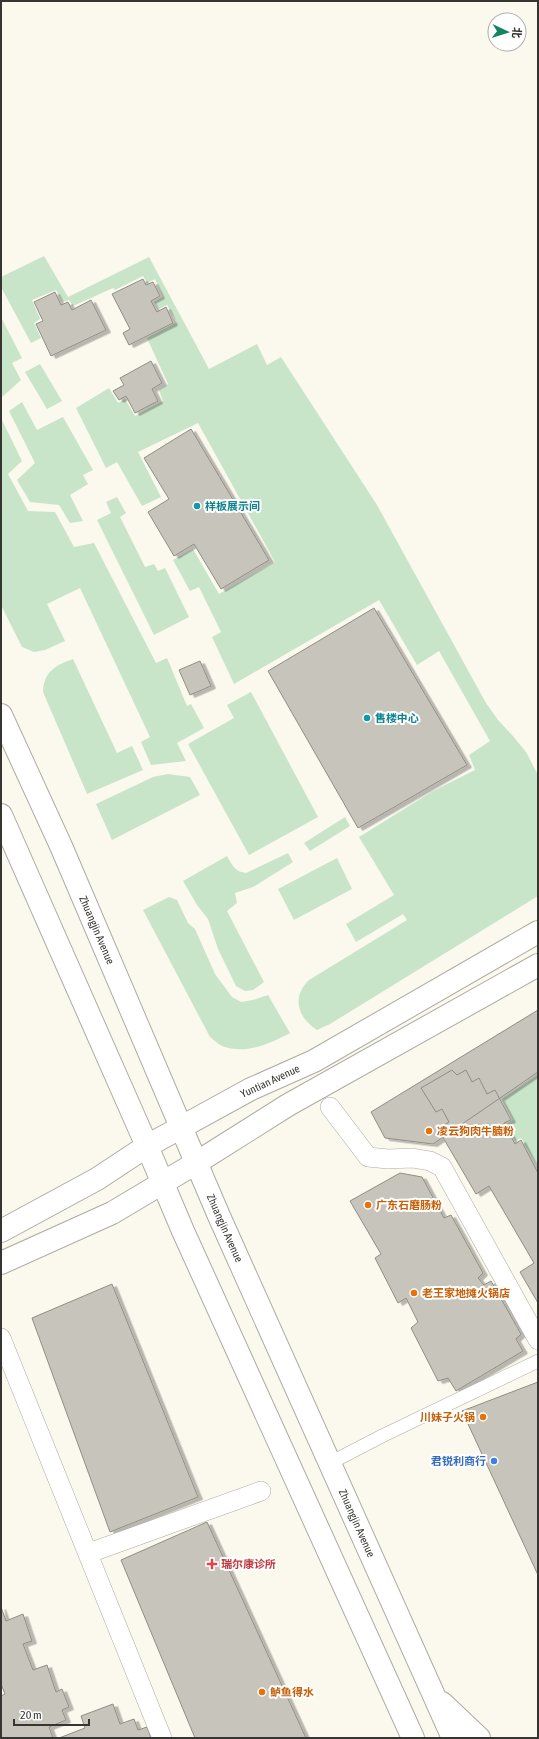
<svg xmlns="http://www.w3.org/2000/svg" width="539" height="1739" viewBox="0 0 539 1739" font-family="'Asap Condensed','Noto Sans SC',sans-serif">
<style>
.green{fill:#c8e5c9}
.building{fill:#c7c5bb;stroke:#908e84;filter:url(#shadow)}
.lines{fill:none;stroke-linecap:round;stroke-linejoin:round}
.service-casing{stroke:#adaba1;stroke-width:14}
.pedestrian-casing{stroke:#adaba1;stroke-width:20}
.secondary-casing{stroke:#adaba1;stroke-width:24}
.primary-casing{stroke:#adaba1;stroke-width:24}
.service{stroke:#fff;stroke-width:13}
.pedestrian{stroke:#fff;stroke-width:19}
.secondary{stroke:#fff;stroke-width:22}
.primary{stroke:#fff;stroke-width:22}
.culture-dot{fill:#0f9aa8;stroke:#fff;stroke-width:1.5}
.food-dot{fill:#e8710a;stroke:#fff;stroke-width:1.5}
.shop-dot{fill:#3f7fe0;stroke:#fff;stroke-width:1.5}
.health-dot{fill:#e0444e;stroke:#fff;stroke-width:1.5}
.labels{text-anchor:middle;stroke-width:4;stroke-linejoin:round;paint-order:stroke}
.culture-label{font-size:11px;font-weight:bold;fill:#0d838f;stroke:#fff;text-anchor:start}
.street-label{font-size:11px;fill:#363531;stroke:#fff}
.food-label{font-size:11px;font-weight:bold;fill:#c56008;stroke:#fff;text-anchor:start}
.shop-label{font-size:11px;font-weight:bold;fill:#366cbe;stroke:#fff;text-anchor:end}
.health-label{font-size:11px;font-weight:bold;fill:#be3a42;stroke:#fff;text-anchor:start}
</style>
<defs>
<filter id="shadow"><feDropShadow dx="4.5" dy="2.5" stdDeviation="0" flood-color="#0004"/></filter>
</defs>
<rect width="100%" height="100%" fill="#fbf8ee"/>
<path class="green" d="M44 256 68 297 149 257 209 369 257 344 267 365 281 357 377 505 486 703 498 720 512 735 526 752 538 775V896L330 1024 317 1030C298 1018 291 997 309 980L407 920 403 914 356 942 346 924 394 895 359 837 433 791 475 770 469 755 490 741 439 651 417 665 379 600 234 684 212 637 221 632 199 587 190 591 173 560 193 549 219 594 275 562 198 423 138 452 161 497 142 506 117 462 106 468 76 408 109 388 118 403 125 399 135 416 163 401 159 390 168 384 147 338 177 322 167 305 159 309 154 302 163 297 155 279 147 283 143 276 115 290 113 288 73 306 69 300 63 302 56 290 32 300 40 319 34 323 41 338 31 343 1 287V277Z
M1 317 22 358 12 363 21 380 1 398Z
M40 364 62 401 47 409 25 372Z
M22 402 37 430 63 417 93 470 83 475 88 484 70 495 83 521 70 523 59 505 30 502 17 480 35 463 9 411Z
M1 418 22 461 8 474 28 511 55 512 74 547 94 543 156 663 167 658 187 706 191 704 204 728 177 743 186 761 151 765 141 742 150 737 80 588 47 604 65 641 45 650 34 652 22 647 1 605Z
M117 497 126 513 120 517 145 567 154 564 158 571 165 568 189 617 154 635 97 520 111 513 106 502Z
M73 659 117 753 132 746 143 770 87 794 43 692C44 671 56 665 73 659Z
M251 692 318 817 249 855 188 744 234 718 227 705Z
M168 774 190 777 200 795 112 840 96 804 153 777Z
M345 817 350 826 310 851 304 843Z
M288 853 293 862 253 887 235 893 237 903 227 911 264 982 253 990 245 991 236 986 218 949 208 919 197 905 183 881 227 856C232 865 235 872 246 873Z
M337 858 352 889 294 920 278 889Z
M169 897 177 900 188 923 195 929 215 974 232 997 241 1002 253 1000 268 995 290 1033C271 1043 248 1054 225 1047 220 1046 214 1040 210 1037L143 910Z
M538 1075V1164L537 1165 521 1138 515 1141 507 1124 513 1120 502 1099Z"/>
<path class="building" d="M143 279 146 285 153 282 160 296 151 301 157 312 166 307 173 323 129 345 123 333 130 329 112 294Z
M55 292 61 305 68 302 72 310 91 300 106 330 51 356 36 324 43 321 34 302Z
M151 361 162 383 152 389 158 401 135 413 126 396 119 400 113 391 124 385 120 378Z
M191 429 269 560 221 589 194 544 174 556 148 512 169 499 144 458Z
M374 608 467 765 358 828 268 671Z
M200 661 211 686 190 695 179 670Z
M538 1010V1072L433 1144 385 1138 371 1112Z
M452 1070 457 1075 466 1070 472 1082 479 1078 487 1094 495 1090 511 1120 504 1123 515 1144 521 1140 538 1173V1303L520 1272 534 1263 489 1186 476 1194 438 1129 449 1122 442 1109 436 1112 421 1088Z
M400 1173 422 1177 444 1218 451 1215 483 1273 478 1278 484 1285 491 1281 521 1334 516 1339 523 1351 456 1391 448 1378 438 1381 411 1328 418 1322 406 1298 398 1303 375 1258 381 1254 350 1201Z
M112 1284 198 1497 110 1532 32 1318Z
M538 1382V1575L462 1411Z
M207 1522 306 1738H195L121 1560Z
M1 1607 6 1621 23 1614 32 1641 23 1644 33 1670 47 1665 56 1692 62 1689 69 1707 62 1710 66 1720 49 1727 53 1738H1V1696L5 1694 1 1684Z
M113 1704 120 1724 134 1719 138 1730 147 1727 151 1738H59L85 1728 81 1716Z"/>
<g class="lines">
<g class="service-casing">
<path id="service" d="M330 1463 382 1436 538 1361"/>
</g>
<g class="pedestrian-casing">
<path id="pedestrian" d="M330 1107 368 1157 388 1159 412 1158 430 1161 442 1167 538 1340
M1 1338 162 1738
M89 1553 261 1491"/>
</g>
<g class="secondary-casing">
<path id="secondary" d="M1 1231 97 1179 147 1146 251 1089 314 1061 538 932
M1 1263 112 1213 196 1163 288 1105 538 965"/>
</g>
<g class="primary-casing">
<path id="primary" d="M1 715 61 846 219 1216 453 1738
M1 815 147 1146 183 1231 413 1738
M442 1703 479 1738"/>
</g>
<use href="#service" class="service"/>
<use href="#pedestrian" class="pedestrian"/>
<use href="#secondary" class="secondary"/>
<use href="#primary" class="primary"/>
</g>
<g class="culture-dot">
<circle cx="197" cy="506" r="4"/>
<circle cx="367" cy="718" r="4"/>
</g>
<g class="food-dot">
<circle cx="429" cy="1131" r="4"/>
<circle cx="368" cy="1205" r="4"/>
<circle cx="414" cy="1293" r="4"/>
<circle cx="483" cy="1417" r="4"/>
<circle cx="262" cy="1692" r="4"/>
</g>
<circle class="shop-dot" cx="494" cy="1461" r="4"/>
<path class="health-dot" d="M210 1558h4v4h4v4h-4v4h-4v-4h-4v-4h4z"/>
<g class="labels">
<g class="culture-label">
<text x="205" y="510">样板展示间</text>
<text x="375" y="722">售楼中心</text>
</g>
<g class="street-label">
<text transform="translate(97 930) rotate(67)" y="4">Zhuangjin Avenue</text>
<text transform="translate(270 1081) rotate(-25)" y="4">Yuntian Avenue</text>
<text transform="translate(225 1228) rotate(66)" y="4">Zhuangjin Avenue</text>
<text transform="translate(357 1523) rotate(66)" y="4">Zhuangjin Avenue</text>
</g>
<g class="food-label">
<text x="437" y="1135">凌云狗肉牛腩粉</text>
<text x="376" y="1209">广东石磨肠粉</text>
<text x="422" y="1297">老王家地摊火锅店</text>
<text x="475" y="1421" text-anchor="end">川妹子火锅</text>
<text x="270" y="1696">鲈鱼得水</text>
</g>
<g class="shop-label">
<text x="486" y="1465">君锐利商行</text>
</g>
<g class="health-label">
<text x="221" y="1568">瑞尔康诊所</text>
</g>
</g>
<rect width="539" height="1739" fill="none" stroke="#363531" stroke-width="4"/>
<g transform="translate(507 32) rotate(94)"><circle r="19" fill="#ffffff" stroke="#afaead"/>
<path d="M0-3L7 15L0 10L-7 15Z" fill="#128462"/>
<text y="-6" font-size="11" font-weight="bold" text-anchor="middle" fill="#363531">北</text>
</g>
<path d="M14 1719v6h75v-6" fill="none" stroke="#363531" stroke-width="2"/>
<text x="20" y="1719" font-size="12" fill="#363531" stroke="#ffffff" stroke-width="3" paint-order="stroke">20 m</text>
</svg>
